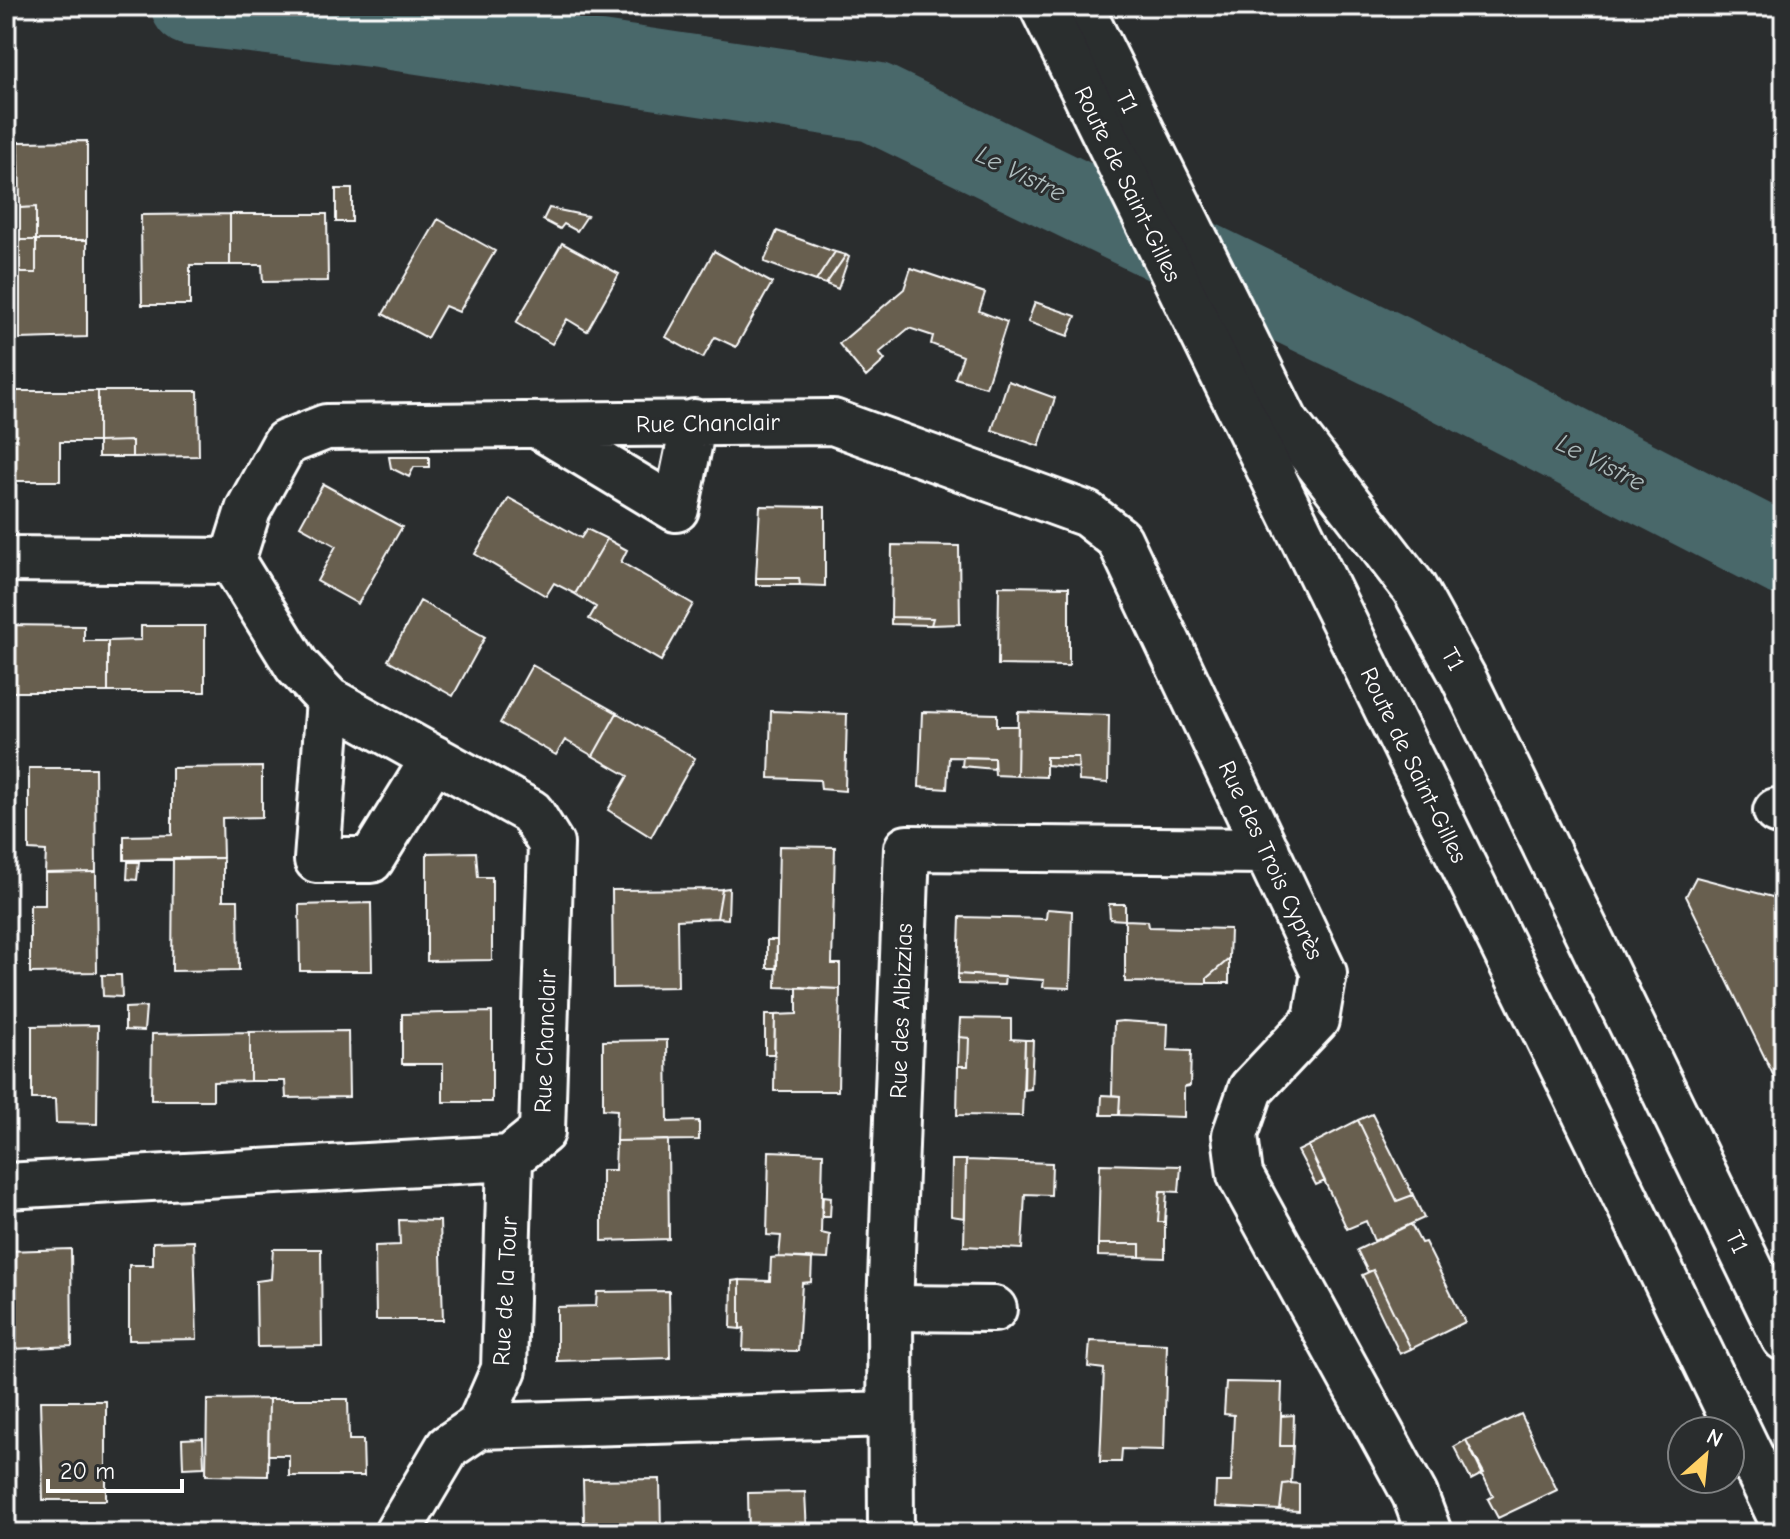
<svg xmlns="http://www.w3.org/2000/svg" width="1790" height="1539" viewBox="0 0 1790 1539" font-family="'Comic Neue',sans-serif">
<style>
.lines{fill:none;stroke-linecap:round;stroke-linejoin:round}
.river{stroke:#49676b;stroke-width:80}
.building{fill:#685e4f;stroke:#fff;stroke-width:2}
.minor-casing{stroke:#fff;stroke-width:50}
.major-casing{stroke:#fff;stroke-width:50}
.minor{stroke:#2a2d2e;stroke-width:44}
.major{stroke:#2a2d2e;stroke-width:44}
.labels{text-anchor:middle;stroke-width:6;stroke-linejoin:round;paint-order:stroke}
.street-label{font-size:24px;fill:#fff;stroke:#2a2d2e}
.water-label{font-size:26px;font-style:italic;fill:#adbbbc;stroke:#2a2d2e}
</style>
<rect width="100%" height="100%" fill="#2a2d2e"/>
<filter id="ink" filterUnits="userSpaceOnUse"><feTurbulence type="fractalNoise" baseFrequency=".0125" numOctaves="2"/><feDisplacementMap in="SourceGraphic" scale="16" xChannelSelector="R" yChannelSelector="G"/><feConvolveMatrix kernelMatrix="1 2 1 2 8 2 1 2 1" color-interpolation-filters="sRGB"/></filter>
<g filter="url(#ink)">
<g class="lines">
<path class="river" d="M191 6 372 27 874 102 1394 355 1784 556"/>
</g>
<path class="building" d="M87 141V240H36V207L20 208 19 142Z
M336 189H352V222H336Z
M36 207V240H20V208Z
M549 208 587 216 577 231 564 224 560 229 543 220Z
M230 214H327L328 281 263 282 262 265H230Z
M230 214V265H190V305H142L141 215Z
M438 219 495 251 459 312 445 306 427 338 383 314Z
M777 231 835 252 816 281 764 262Z
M20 240H36V273H20Z
M36 240H87V337L20 339V273H36Z
M562 243 619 274 587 331 567 319 552 344 516 323Z
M714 251 772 283 736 347 715 337 703 358 666 337Z
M835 252 846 255 826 284 816 281Z
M846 255 849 257 838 289 826 284Z
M911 268 985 293 979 311 1007 322 986 387 955 378 963 356 931 344 933 336 909 328 879 353 885 360 866 377 839 344 904 289Z
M1035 302 1076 316 1068 336 1028 322Z
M1008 381 1055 398 1039 446 992 430Z
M11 391H98V442H60V481H10Z
M98 391H198L199 456 132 457V441L98 442Z
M132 441V457H98V442Z
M389 457H429V467H414L409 477 391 468Z
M323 484 402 527 358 604 317 581 336 546 300 526Z
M509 498 581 538 587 529 607 539 575 594 554 583 546 596 475 554Z
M760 506 825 507V586L800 585 799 578H756Z
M607 539 627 550 621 562 693 604 661 661 589 619 596 607 575 594Z
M892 545 959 546 960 624 931 625 933 618 891 617Z
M756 578H799L800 585H756Z
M999 586 1069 587V666L998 665Z
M420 601 485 637 453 696 388 660Z
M891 617 933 618 931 625 891 624Z
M6 625 84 626V641H108V692H6Z
M141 626H205V692H108V641L141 640Z
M532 665 617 713 593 756 565 740 556 755 500 723Z
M771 711 847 714 845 791 821 789 820 780 769 778Z
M922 712 997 714V726H1018L1017 776 995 775 994 758 949 757 947 789 919 787Z
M1018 712 1109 715 1108 783 1079 781 1078 757H1046V777L1017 776Z
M617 713 695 758 651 837 608 810 628 776 593 756Z
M963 757 994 758V769L962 766Z
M1046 757H1078L1079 768 1046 765Z
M262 767V817L222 818 223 858 124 860V836L172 835V768Z
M29 768H95L96 872 45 873 46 851 29 850Z
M779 846 835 847 832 964H840V989L776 987Z
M476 852 478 877H492V960L427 961V853Z
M173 858H223V900H238L239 970 172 971Z
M128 862H139L137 880 127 879Z
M96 872 97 972 30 973V905H45V873Z
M1696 877 1784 900V1097L1686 896Z
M729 888 728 919 717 918 722 889Z
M722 889 717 918 677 920 678 987 613 988 612 890Z
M371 903 372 971H300L299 905Z
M1109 904H1125V920L1110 919Z
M1047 909 1072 911 1070 988 1043 987 1044 980 958 974 960 917 1046 919Z
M1125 920 1148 921 1149 927 1230 929 1229 959 1207 978V983L1125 982Z
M767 940H777V968H767Z
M1229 959V983H1207V978Z
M958 974 1005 977 1004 985 958 984Z
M102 975H121L122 997 103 996Z
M797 987 840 989 838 1091H774L775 1015 797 1014Z
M146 1007 144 1031 125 1030V1008Z
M492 1012V1102H443V1064H402V1014Z
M765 1015H775L774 1054H765Z
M960 1018 1011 1019V1039L1025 1040 1022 1116 957 1115 958 1066H968L969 1038 959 1037Z
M1123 1021 1168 1024 1167 1050 1191 1051 1190 1086 1184 1087V1117L1119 1115 1120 1096 1112 1095 1114 1022Z
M98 1025 97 1124 56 1123 55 1099H32V1026Z
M348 1031 349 1097 286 1098 285 1081H250V1032Z
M250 1032V1081L213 1082V1100H151L152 1034Z
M959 1037 969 1038 968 1066H958Z
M667 1040 668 1122 699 1121V1140L616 1141 617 1110 603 1109V1041Z
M1025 1040H1033L1031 1089 1024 1090Z
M1102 1095 1120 1096 1119 1115H1101Z
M1372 1114 1413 1195 1397 1201 1358 1120Z
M1358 1120 1397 1201 1413 1195 1424 1218 1374 1241 1366 1221 1347 1229 1308 1146Z
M668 1140 669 1239 602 1241V1170H615L616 1141Z
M1308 1146 1325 1181 1316 1185 1298 1151Z
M769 1151 823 1153 821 1233 830 1235 828 1259 779 1257 781 1236 767 1235Z
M952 1160H966L965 1218 951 1216Z
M966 1160 1052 1163 1051 1195 1025 1194 1022 1249 964 1246Z
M1100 1164 1181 1166 1179 1192 1160 1191 1158 1222H1165V1258L1140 1257V1244H1098Z
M1160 1191H1167L1165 1222H1158Z
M823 1196 831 1197 830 1217H822Z
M399 1220 440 1221 443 1320H376L375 1246 400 1245Z
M1411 1224 1421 1243 1425 1242 1465 1322 1411 1349 1373 1270 1368 1272 1357 1250Z
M194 1241 197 1339 129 1340V1265H153V1242Z
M1098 1244H1140V1257L1098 1256Z
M71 1249 72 1346 13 1349 12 1317H6V1251Z
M273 1249H321L322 1346 257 1347 256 1281 271 1279Z
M779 1257 812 1259 811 1282 802 1283 798 1351 743 1350 744 1328 740 1329V1280L770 1281 771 1258Z
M1373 1270 1411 1349 1400 1354 1362 1275Z
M740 1280V1329L731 1328 732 1281Z
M669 1291 670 1358 557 1361V1307L596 1306 597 1292Z
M1090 1341 1167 1344 1164 1450 1122 1449 1121 1462H1100L1104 1369 1088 1367Z
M1226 1382 1282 1383 1280 1446H1293L1291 1483 1283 1484 1280 1510 1215 1507 1216 1482H1231L1234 1415 1224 1414Z
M269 1399 268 1476 206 1475 207 1400Z
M269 1399H348L349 1440H363L364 1476H289V1455H268Z
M40 1401H106V1500H43Z
M1521 1414 1557 1490 1498 1518 1488 1499 1493 1496 1466 1440Z
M1294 1415 1293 1446H1280L1281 1416Z
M203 1438 204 1467 183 1468 182 1439Z
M1466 1440 1484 1473 1471 1480 1454 1447Z
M660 1479 661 1533H588L587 1522H584L583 1480Z
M1291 1483 1299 1484V1511L1280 1510 1283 1484Z
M805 1492 807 1533H749L748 1493Z"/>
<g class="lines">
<g class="minor-casing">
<path id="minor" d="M1080 6 1286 422 1414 588 1463 677 1784 1338
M540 427 676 509 694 422
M6 559 232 561 248 510 285 443 326 427 833 422 1087 514 1119 539 1324 973 1316 1020 1251 1089 1235 1135 1240 1175 1415 1495 1429 1533
M329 700 317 860H371L434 758
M1776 811 1784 814
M6 1186 510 1158 542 1132 551 844 531 812 329 700 297 666 232 561
M890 1308 994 1309
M479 1426 890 1414
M397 1533 448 1447 479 1426 504 1369 510 1158
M891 1533 890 1308 907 848 1267 851"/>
</g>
<g class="major-casing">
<path id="major" d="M1042 6 1559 1060 1784 1525"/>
</g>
<use href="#minor" class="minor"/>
<use href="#major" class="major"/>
</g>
</g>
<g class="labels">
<g class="street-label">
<text transform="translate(1127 102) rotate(64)" y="8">T1</text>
<text transform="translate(1128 184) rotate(64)" y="8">Route de Saint-Gilles</text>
<text transform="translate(708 423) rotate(-1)" y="8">Rue Chanclair</text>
<text transform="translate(1453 659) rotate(61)" y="8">T1</text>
<text transform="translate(1414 765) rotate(64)" y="8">Route de Saint-Gilles</text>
<text transform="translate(1271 860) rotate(65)" y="8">Rue des Trois Cyprès</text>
<text transform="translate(901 1011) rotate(-88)" y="8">Rue des Albizzias</text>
<text transform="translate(545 1041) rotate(-88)" y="8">Rue Chanclair</text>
<text transform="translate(1737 1242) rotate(64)" y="8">T1</text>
<text transform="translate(505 1291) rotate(-87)" y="8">Rue de la Tour</text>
</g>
<g class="water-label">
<text transform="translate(1021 173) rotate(26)" y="9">Le Vistre</text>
<text transform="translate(1601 462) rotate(27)" y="9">Le Vistre</text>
</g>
</g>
<rect width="1790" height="1539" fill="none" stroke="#2a2d2e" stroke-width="32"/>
<rect x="16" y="16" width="1758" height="1507" fill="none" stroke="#fff" stroke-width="3" filter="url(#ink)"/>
<g transform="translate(1706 1455) rotate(27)"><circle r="38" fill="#2a2d2e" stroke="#7f8182" stroke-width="2"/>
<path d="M0-6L14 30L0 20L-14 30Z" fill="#ffd166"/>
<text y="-12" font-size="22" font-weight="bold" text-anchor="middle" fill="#ffffff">N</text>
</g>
<path d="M48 1479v12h134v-12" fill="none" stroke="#ffffff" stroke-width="4"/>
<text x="60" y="1479" font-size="24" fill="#ffffff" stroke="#2a2d2e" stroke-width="6" paint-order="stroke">20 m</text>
</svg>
